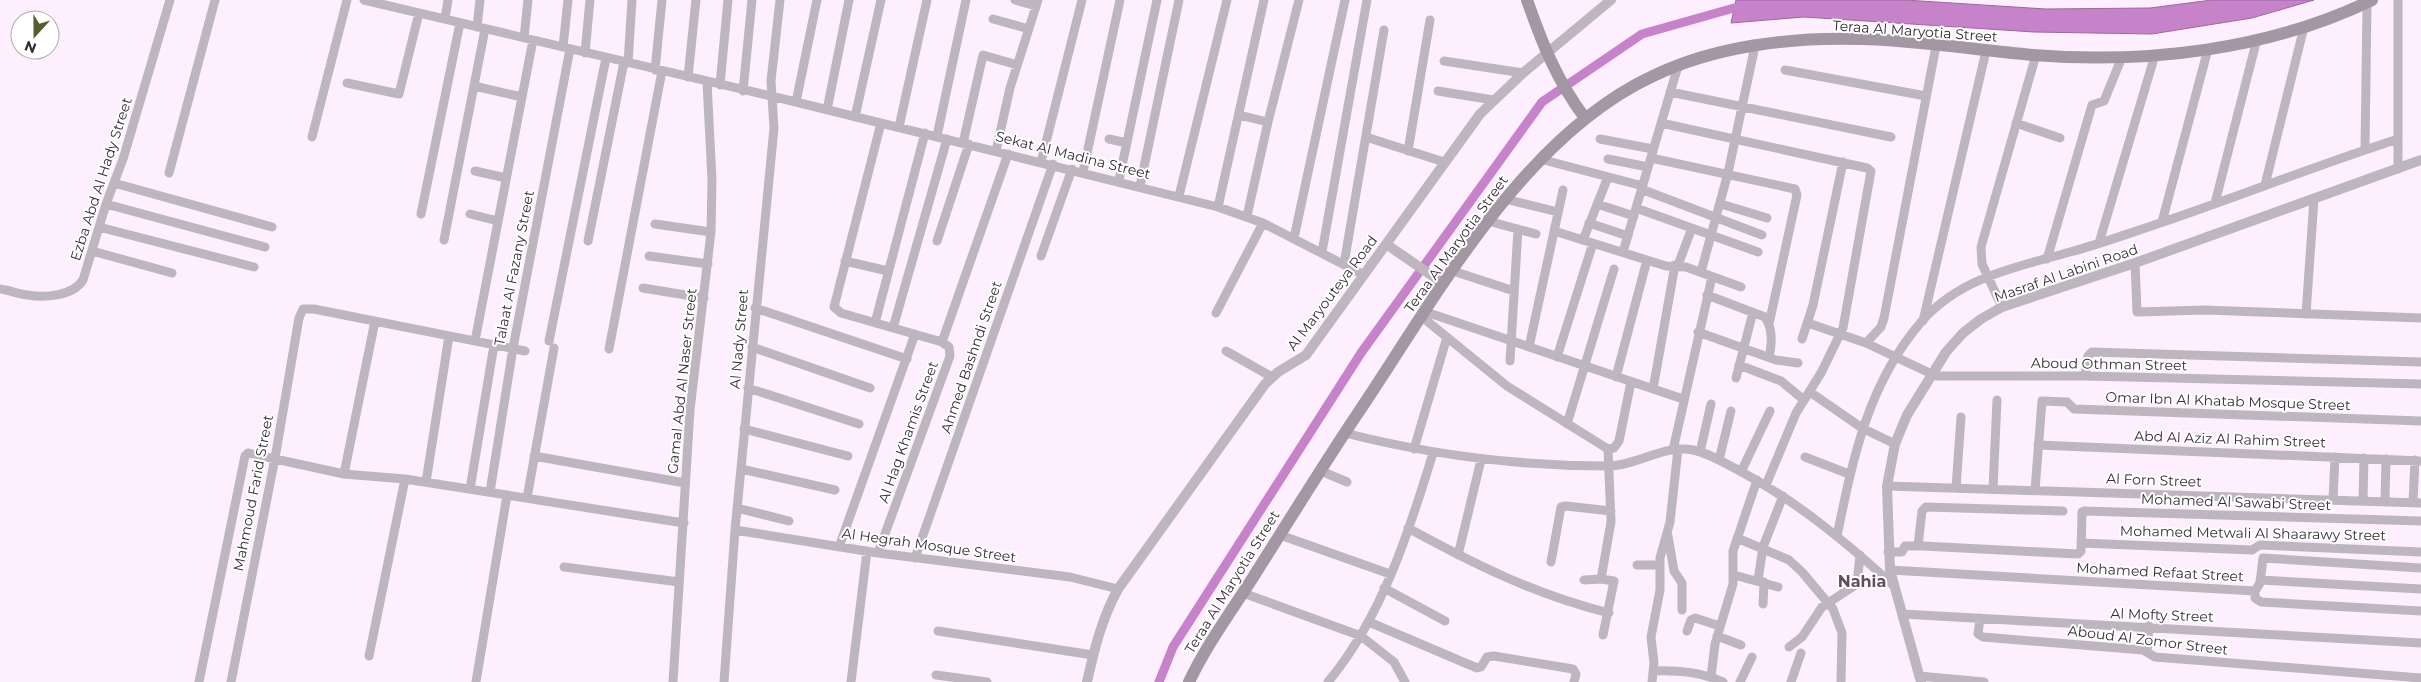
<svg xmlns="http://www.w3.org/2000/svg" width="2421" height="682" viewBox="0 0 2421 682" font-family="Montserrat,sans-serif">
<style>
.water{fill:#c783ca;stroke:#9b699d}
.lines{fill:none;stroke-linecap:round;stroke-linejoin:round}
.canal{stroke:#c783ca;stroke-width:9}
.minor{stroke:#beb6be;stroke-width:9}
.tertiary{stroke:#beb6be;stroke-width:10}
.secondary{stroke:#a397a3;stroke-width:12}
.labels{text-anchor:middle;stroke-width:4;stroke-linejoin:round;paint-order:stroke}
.street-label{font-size:14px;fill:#352d35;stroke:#fff}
.quarter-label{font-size:16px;font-weight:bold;fill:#5e4e5e;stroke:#fff}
</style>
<rect width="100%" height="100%" fill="#feeffe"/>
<path class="water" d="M1736 0H1905L2046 9 2150 8 2212 0H2314L2252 18 2152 34 2034 32 1804 17 1731 23Z"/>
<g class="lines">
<path class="canal" d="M1159 682 1173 647 1361 353 1542 102 1642 34 1734 8"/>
<path class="minor" d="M364 0 796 102 1218 207 1263 223 1364 275
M1015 0 1036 6
M445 19 448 0
M993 19 1029 29
M477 27 480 0
M524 38 528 0
M563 47 568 0
M585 53 590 0
M1444 61 1523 73
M628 63 632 0
M655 70 662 0
M1785 70 1926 96
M688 77 696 0
M347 83 399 94 419 13
M720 85 728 0
M474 86 522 97
M743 91 752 0
M1438 91 1493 100
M1670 92 1891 137
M796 102 817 0
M827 110 849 0
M1239 115 1268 122
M855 117 881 0
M1661 123 1867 168 1871 171 1843 328 1821 373 1796 413 1766 485
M2016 123 2060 138
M899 127 927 0
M937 136 966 0
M312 137 347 0
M1366 137 1444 162
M1109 139 1127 143
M1600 139 1653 149
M963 143 983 55 1017 65
M2365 149 2367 3
M996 151 1010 88 1038 0
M1408 151 1430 20
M1651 158 1795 189 1797 195 1769 324
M1540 159 1643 186
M1608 159 1648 167
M1041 162 1082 0
M2398 169V0
M475 171 506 178
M1083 172 1120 0
M169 173 215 0
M1119 180 1157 0
M114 183 272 227
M2265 185 2304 27
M1140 186 1179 0
M1641 189 1762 235
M1179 196 1227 0
M1505 199 1558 212
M2215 203 2257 39
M106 204 265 247
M1597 204 1634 216
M1721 204 1767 218
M1218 207 1264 0
M1636 208 1758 252
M421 214 460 23
M470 214 498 221
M1247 216 1268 122 1299 0
M1488 221 1536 234
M2162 222 2208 49
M1589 223 1628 236
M655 224 711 232
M99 227 254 267
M1554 231 1666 266 1686 267 1741 287
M1294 238 1345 0
M444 240 485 29
M1583 240 1608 177
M588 241 624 62
M937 241 969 144
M2099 243 2155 55
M92 251 172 273
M1322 252 1367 0
M1623 252 1678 66
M649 256 708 264
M1041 256 1072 169
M2047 259 2092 105 2104 101 2122 57
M845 261 888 271
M2135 263 2137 312 2204 310 2421 318
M1344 264 1384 30
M1678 265 1692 228
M1453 271 1514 291
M1701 272 1728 173 1755 46
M643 288 704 298
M0 289C9 290 18 294 28 295 45 298 73 296 83 280L106 204 123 159 170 0
M1707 295 1765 317C1773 328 1772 345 1769 357
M2002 307 1982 264 1981 247 2036 55
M755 308 907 359
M1426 312 1683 399
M1216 313 1263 223
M2306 314 2314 199
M1422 317 1507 386 1608 449 1611 522 1601 579
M1923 321 1986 51
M875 323 925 133
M1808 323 1866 343 1936 376H2085L2421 384
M893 328 947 139
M1698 332 1776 360 1798 363
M1802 339 1813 305 1843 162
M475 341 533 40
M549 341 606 58
M942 342 1008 154
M1866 343 1881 327 1884 318 1936 46
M752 347 870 388
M1529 347 1563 190
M609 349 662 71
M1226 351 1272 377
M1557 357 1593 243
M1510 361 1518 229
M1739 365 1781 381 1804 400
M2085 376 2088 356 2092 352 2421 362
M1616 377 1647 260
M1736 378 1753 312
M748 388 859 424
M1653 389 1675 265
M1810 392 1862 428 1895 444
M1567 424 1614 269
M744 429 848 456
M1345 433C1431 455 1518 466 1608 466 1636 466 1665 444 1693 450 1708 453 1723 462 1738 470 1795 500 1845 541 1893 585
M2038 445 2421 461
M1414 449 1447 337
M1608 449 1614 448 1619 441 1631 382
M1673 450 1712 277
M1700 452 1711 404
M534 456 685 483
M1805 457 1849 474
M1719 460 1731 411
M741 469 835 490
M1321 471 1347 482
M1741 472 1770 411
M344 474 375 321
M426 482 449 336
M1887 486 2421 503
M1956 488 1961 417
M470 489 494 345
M1993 489 1997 400
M2035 490 2042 401 2067 402 2074 409 2421 421
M490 492 513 348 570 49
M527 498 554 348
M2333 499 2335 457
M2363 500 2364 458
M2385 501 2386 459
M2413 502 2415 460
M737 508 789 521
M1408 528C1474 564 1536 595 1609 613
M735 530 878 553 1070 577 1118 589
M1280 535 1390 574
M1668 536 1674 571 1682 583V610
M1837 536C1853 458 1868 383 1922 321 1961 277 2017 267 2070 252 2100 244 2130 233 2160 223 2239 196 2318 165 2398 139
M1737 538 1789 560 1802 572 1833 609 1842 633 1841 682
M2081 543 2252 550 2260 545 2421 552
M1918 546 1922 511 1926 507 2063 511
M839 547 915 334
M1888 552H1902L1905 546H1923L2078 554 2081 551 2082 512 2084 511 2421 521
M878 553 950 356 949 347 942 342 841 313 834 307 881 123
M1458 555 1481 460
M915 558 1053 164
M1551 562 1561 507 1566 506 1611 511
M1637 565H1660
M564 567 679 582
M1890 570 2255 591
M1734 575 1778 587
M1584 580 1601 579 1614 581 1603 635
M1758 580 1763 547 1783 496
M2260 580 2421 589
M1384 588 1445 621
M2255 591 2260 583 2263 558 2421 568
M2255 591V598L2261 602 2421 611
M1243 593 1361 636 1394 662 1405 682
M1763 604 1764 582
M1902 614 2421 643
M1980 618 1978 634 1983 637 2143 650 2155 657 2421 678
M1369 622 1477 668 1481 667 1487 657 1494 656 1573 669 1576 674 1574 682
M938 631 1093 655
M1687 631 1691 620 1695 618 1720 626
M1717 636 1741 645
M1789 647 1802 637 1822 607 1857 584 1860 555
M2147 652 2149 626
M369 656 405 479
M1654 671C1679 670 1700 672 1723 682
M936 675 987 682
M1919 676 1984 682
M1711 677 1715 644 1733 584V551L1757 480
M199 682 245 456 248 453 344 474 405 479 684 523
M231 682 275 458 299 318 303 309H314L525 351
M476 682 507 495
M673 682 690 410 711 232 712 180 707 82
M724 682 735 530 774 128 771 81 780 0
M851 682 867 551
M1328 682C1382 617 1409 532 1433 453
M1652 682 1654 663 1651 637 1660 590V558L1670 522 1678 449
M1740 682 1752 657
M1791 682 1801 653"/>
<path class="tertiary" d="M1386 244 1444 284
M1087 682C1094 650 1102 618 1118 589L1265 384 1278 372 1306 355 1480 114 1523 73 1611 0
M1921 682 1890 570 1887 486 1895 444 1907 415 1946 352 1963 333 1981 319 2002 307 2135 263 2421 160"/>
<path class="secondary" d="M1527 0C1542 43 1557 81 1585 118
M1189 682C1206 646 1230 613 1252 579 1287 524 1321 468 1358 413 1436 297 1522 137 1653 76 1715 46 1791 37 1860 39 1917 40 1975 50 2033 55 2147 64 2269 50 2372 0"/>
</g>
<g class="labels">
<g class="street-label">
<text transform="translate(1915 31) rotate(4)" y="5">Teraa Al Maryotia Street</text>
<text transform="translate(1073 155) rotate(14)" y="5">Sekat Al Madina Street</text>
<text transform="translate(101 179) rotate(-72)" y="5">Ezba Abd Al Hady Street</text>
<text transform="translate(1456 244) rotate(-54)" y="5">Teraa Al Maryotia Street</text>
<text transform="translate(514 268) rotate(-79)" y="5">Talaat Al Fazany Street</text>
<text transform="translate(2066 273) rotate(-19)" y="5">Masraf Al Labini Road</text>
<text transform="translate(1332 293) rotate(-53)" y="5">Al Maryouteya Road</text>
<text transform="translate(739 339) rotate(-85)" y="5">Al Nady Street</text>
<text transform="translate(971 357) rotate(-71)" y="5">Ahmed Bashndi Street</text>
<text transform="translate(2109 364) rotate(1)" y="5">Aboud Othman Street</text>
<text transform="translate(682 381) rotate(-84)" y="5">Gamal Abd Al Naser Street</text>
<text transform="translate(2228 401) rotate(2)" y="5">Omar Ibn Al Khatab Mosque Street</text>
<text transform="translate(908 432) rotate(-70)" y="5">Al Hag Khamis Street</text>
<text transform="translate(2230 439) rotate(2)" y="5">Abd Al Aziz Al Rahim Street</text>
<text transform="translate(2154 480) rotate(2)" y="5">Al Forn Street</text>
<text transform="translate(253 493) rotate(-79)" y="5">Mahmoud Farid Street</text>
<text transform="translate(2236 502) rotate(2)" y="5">Mohamed Al Sawabi Street</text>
<text transform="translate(2253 533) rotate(1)" y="5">Mohamed Metwali Al Shaarawy Street</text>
<text transform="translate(929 545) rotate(8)" y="5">Al Hegrah Mosque Street</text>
<text transform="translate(2160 572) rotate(3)" y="5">Mohamed Refaat Street</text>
<text transform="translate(1232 582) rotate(-58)" y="5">Teraa Al Maryotia Street</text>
<text transform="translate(2162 615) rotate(2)" y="5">Al Mofty Street</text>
<text transform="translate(2148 640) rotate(7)" y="5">Aboud Al Zomor Street</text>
</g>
<g class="quarter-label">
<text x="1862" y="587">Nahia</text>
</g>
</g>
<g transform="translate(35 35) rotate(201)"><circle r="24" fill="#ffffff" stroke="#aeabae"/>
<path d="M0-4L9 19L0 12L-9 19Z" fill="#585f2d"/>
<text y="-8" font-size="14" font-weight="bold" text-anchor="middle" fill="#352d35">N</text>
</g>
</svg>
